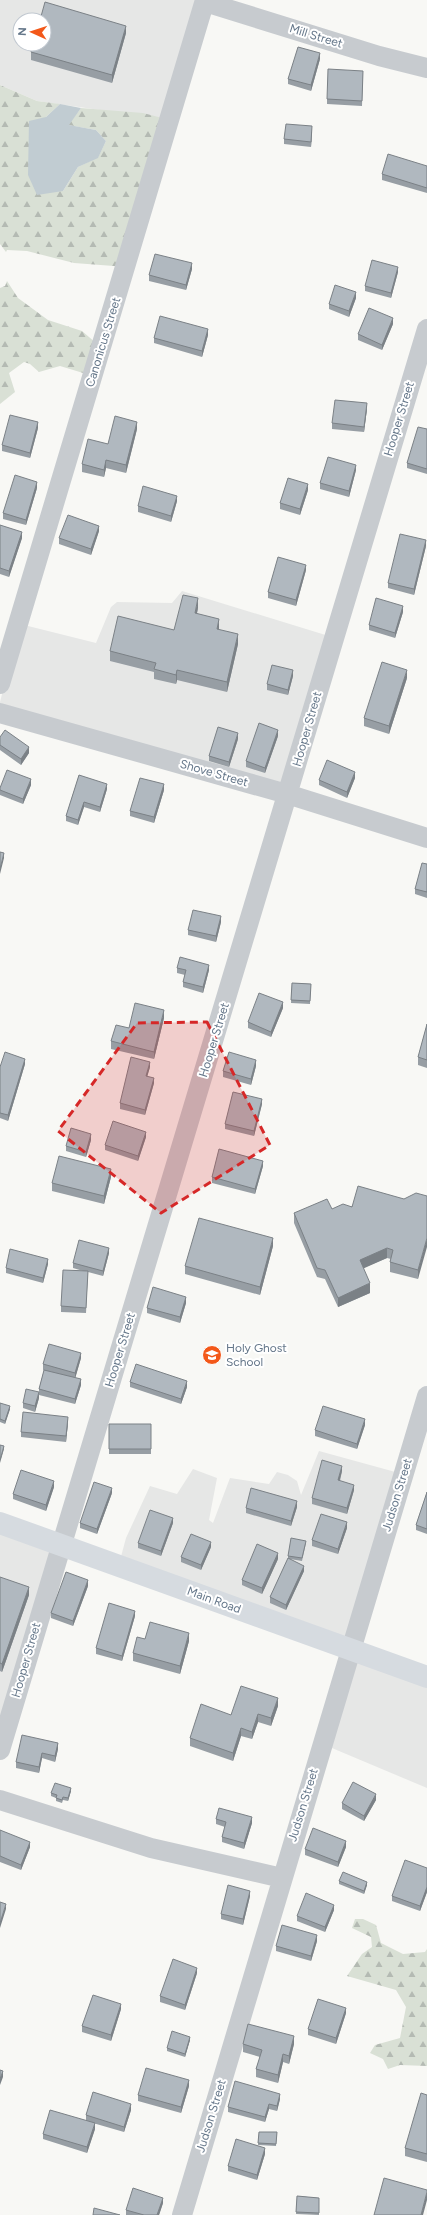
<svg xmlns="http://www.w3.org/2000/svg" width="427" height="2215" viewBox="0 0 427 2215" font-family="Figtree,sans-serif">
<style>
.built{fill:#e6e7e6;fill-rule:evenodd}
.forest{fill:url(#forest-firs)}
.water{fill:#c1ccd2}
.lines{fill:none;stroke-linecap:round;stroke-linejoin:round}
.minor{stroke:#c7cbcf;stroke-width:20}
.secondary{stroke:#d6dbe0;stroke-width:22}
.wall{fill:#979ea4}
.shaded-wall{fill:#7b8186}
.building{fill:#b0b8bf;stroke:#7b8186}
.marked{fill:#d62828;fill-opacity:0.2;stroke:#d62828;stroke-width:3;stroke-dasharray:8 5;stroke-linejoin:round}
.labels{text-anchor:middle;stroke-width:4;stroke-linejoin:round;paint-order:stroke}
.street-label{font-size:12px;fill:#647689;stroke:#fff}
.poi-label{font-size:12px;fill:#647689;stroke:#fff;text-anchor:start}
</style>
<defs>
<pattern id="forest-firs" width="22" height="20" patternUnits="userSpaceOnUse"><rect width="22" height="20" fill="#d9e0d5"/><path d="M5 1l3.5 6h-7zM16 11l3.5 6h-7z" fill="#b4bab3"/></pattern>
</defs>
<rect width="100%" height="100%" fill="#f8f8f5"/>
<path class="built" d="M0 0H209L170 120 37 101 0 85ZM20 20H44V44H20Z
M182 591 332 637 287 786 0 714V702L20 624 96 643 111 607 117 602 172 603Z
M319 1451 399 1473 349 1642 427 1676V1788L320 1743 342 1647 119 1564 126 1538 150 1486 177 1494 193 1469 217 1478 209 1520 213 1523 230 1478 269 1484 277 1472 288 1475 297 1481 301 1495Z
M0 1522 55 1543 0 1735Z"/>
<path class="forest" d="M0 85 37 101 60 104 46 117 63 191 78 167 98 157 106 141 96 130 68 125 81 108 143 113 170 120 127 267 74 263 27 251 7 250 6 252 0 244Z
M7 281 18 298 48 320 82 331 103 349 93 376 60 366 39 372 30 364 24 362 9 373 15 392 0 404V288L5 286Z
M355 1919H363L376 1925 381 1943 403 1954 425 1952 427 1949V2066L400 2065 388 2069 383 2059 370 2053 375 2045 400 2038 406 2007 396 1990 347 1976 362 1954 372 1947 371 1937 352 1928Z"/>
<path class="water" d="M60 104 81 108 69 125 96 130 106 141 98 158 78 167 63 191 37 195 28 175 29 121 46 117Z"/>
<g class="lines">
<path class="minor" d="M205 2 379 56 427 68
M0 684 205 0
M0 713 287 794 427 838
M0 1750 427 329
M0 1800 151 1848 282 1878
M182 2215 427 1396"/>
<path class="secondary" d="M0 1523 427 1677"/>
</g>
<path class="wall" d="M126 33 112 83 31 60V52Z
M320 59 311 91 288 84V79Z
M363 71 362 106 327 104V99Z
M312 132 311 147 284 144V139Z
M427 166V193L382 180V174Z
M192 269 186 290 149 281V275Z
M398 272 391 298 365 291V286Z
M356 298 349 317 329 309V304Z
M393 324 382 350 358 340V334Z
M208 335 202 357 154 343V338Z
M367 409 364 432 332 429V423Z
M38 428 30 458 2 451V445Z
M137 429 126 473 106 468 104 477 82 472V464L108 444Z
M427 429V474L407 468V463Z
M356 470 349 497 320 489V483Z
M37 488 26 525 3 519V513Z
M308 490 300 515 280 509V503Z
M177 501 171 522 138 512V506Z
M0 525 22 538 9 577 0 574Z
M99 531 91 555 59 544V538Z
M426 546 414 595 388 588V583Z
M306 570 296 606 268 598V592Z
M198 608 197 613 219 628V630L238 644 227 692 177 680 176 684 154 679V672L110 661V651L174 630Z
M403 612 395 638 369 630V625Z
M293 676 288 695 267 690V684Z
M407 678 389 734 364 726V718Z
M278 736 265 773 246 767V761Z
M0 737 29 753 21 765 0 750Z
M238 739 229 767 209 761V756Z
M79 775 107 789 100 812 84 807 78 825 66 821V816Z
M355 778 347 798 319 785V780Z
M31 785 23 804 0 795V788Z
M164 790 154 823 130 816V811Z
M427 864V898L415 894V889Z
M221 922 216 942 188 935V930Z
M177 968 209 970 203 993 183 987V982L185 975 177 973Z
M292 983 311 984 310 1004 291 1003Z
M283 1008 271 1037 248 1028V1022Z
M164 1018 154 1059 111 1049V1041L129 1028Z
M427 1024V1068L418 1065V1057Z
M25 1064 8 1121 0 1118V1067Z
M256 1066 251 1085 223 1077V1071Z
M150 1067 147 1076 154 1083 145 1115 120 1109V1103Z
M262 1104 254 1136 225 1129V1124Z
M146 1137 138 1161 105 1150V1145Z
M91 1140 86 1157 66 1151V1146Z
M263 1166 255 1194 212 1183V1177Z
M111 1177 104 1204 52 1191V1183Z
M427 1196 418 1279 390 1272V1262L391 1259 387 1258 363 1268 370 1293 338 1307 325 1279 317 1277 294 1223V1213L332 1209 404 1199Z
M273 1246 260 1295 185 1274V1266Z
M109 1253 103 1276 88 1272 86 1313 61 1312V1306L83 1271 73 1268V1263Z
M48 1264 43 1283 6 1273V1268Z
M186 1303 180 1323 147 1313V1308Z
M81 1358 75 1378 81 1385 75 1404 39 1395V1389L44 1370H43V1364Z
M130 1382 187 1387 181 1404 130 1387Z
M39 1398 35 1412 23 1408V1403Z
M0 1403 10 1409 5 1424 0 1422Z
M68 1423 66 1442 21 1437V1432Z
M109 1424H151V1454H109Z
M365 1425 357 1449 315 1436V1430Z
M342 1471 340 1481 354 1490 347 1514 312 1504V1498Z
M54 1487 46 1511 13 1499V1494Z
M427 1492V1534L416 1530V1525Z
M112 1493 97 1534 80 1528V1523Z
M297 1507 291 1526 246 1513V1508Z
M173 1523 161 1556 138 1548V1543Z
M347 1528 338 1554 312 1546V1540Z
M306 1543 302 1561 290 1559 304 1571 286 1610 270 1603V1597L288 1559V1556Z
M211 1547 201 1570 181 1562V1557Z
M278 1559 262 1594 242 1585V1580Z
M0 1577 29 1595 2 1672 0 1671Z
M88 1586 73 1626 51 1618V1613Z
M135 1616 122 1661 96 1654V1648Z
M145 1639 189 1641 180 1674 133 1661V1653Z
M278 1706 271 1726 258 1722 252 1739 241 1736 233 1761 190 1746V1738L231 1715Z
M58 1743V1749L55 1762 42 1758 39 1773 16 1768V1762Z
M71 1791 68 1801 63 1800 62 1803 56 1801V1798L51 1796V1793Z
M376 1800 364 1821 342 1809V1803Z
M216 1819 252 1823 244 1849 222 1842V1837L225 1827 216 1824Z
M0 1830 30 1847 21 1870 0 1862Z
M346 1847 338 1867 305 1855V1849Z
M427 1868V1892L420 1911 392 1901V1896Z
M339 1881 367 1885 364 1894 339 1884Z
M250 1896 243 1925 221 1919V1914Z
M334 1910 325 1932 297 1921V1916Z
M317 1941 311 1961 276 1951V1946Z
M197 1973 185 2010 160 2002V1996Z
M121 2009 111 2041 82 2032V2026Z
M346 2013 336 2044 308 2035V2029Z
M190 2040 185 2057 167 2051V2048Z
M243 2044H294L289 2064 283 2062 278 2083 256 2077V2069L260 2057 243 2052Z
M189 2086 181 2113 138 2101V2095Z
M427 2095V2162L405 2156V2148Z
M280 2099 277 2111 269 2109 265 2122 228 2112V2107Z
M131 2110 124 2132 86 2121V2115Z
M95 2129 87 2153 43 2139V2134Z
M259 2132H277L276 2146 258 2145Z
M265 2154 257 2180 228 2171V2166Z
M297 2196 319 2198V2215L296 2214Z
M163 2203 159 2215H126V2210Z"/>
<path class="shaded-wall" d="M126 26V33L112 83V75Z
M320 53V59L311 91V85Z
M312 126V132L311 147V142Z
M192 263V269L186 290V285Z
M398 267V272L391 298V293Z
M356 292V298L349 317V311Z
M393 318V324L382 350V345Z
M208 329V335L202 357V351Z
M367 403V409L364 432V427Z
M38 422V428L30 458V453Z
M137 422V429L126 473V465Z
M106 460V468L104 477V470Z
M356 465V470L349 497V491Z
M37 482V488L26 525V520Z
M308 484V490L300 515V509Z
M177 496V501L171 522V516Z
M99 526V531L91 555V549Z
M22 532V538L9 577V571Z
M426 540V546L414 595V589Z
M306 565V570L296 606V600Z
M198 598V608L195 622V613Z
M403 606V612L395 638V633Z
M219 619V628L217 639V629Z
M238 634V644L227 692V682Z
M177 670V680L176 684V675Z
M293 670V676L288 695V690Z
M407 670V678L389 734V726Z
M278 730V736L265 773V768Z
M238 733V739L229 767V762Z
M29 747V753L21 765V759Z
M355 772V778L347 798V792Z
M31 779V785L23 804V799Z
M107 784V789L100 812V807Z
M164 784V790L154 823V817Z
M84 802V807L78 825V820Z
M4 853V858L0 874V869Z
M221 916V922L216 942V936Z
M209 965V970L203 993V987Z
M283 1002V1008L271 1037V1032Z
M164 1010V1018L154 1059V1052Z
M25 1059V1064L8 1121V1115Z
M256 1060V1066L251 1085V1079Z
M150 1062V1067L146 1081V1076Z
M154 1078V1083L145 1115V1110Z
M262 1099V1104L254 1136V1131Z
M146 1132V1137L138 1161V1156Z
M91 1134V1140L86 1157V1152Z
M263 1161V1166L255 1194V1189Z
M111 1169V1177L104 1204V1196Z
M273 1238V1246L260 1295V1287Z
M427 1238V1247L418 1279V1270Z
M109 1248V1253L103 1276V1271Z
M387 1248V1258L360 1270V1260Z
M48 1259V1264L43 1283V1278Z
M370 1283V1293L338 1307V1298Z
M186 1297V1303L180 1323V1317Z
M81 1353V1358L75 1379V1373Z
M81 1379V1385L75 1404V1399Z
M187 1381V1387L181 1404V1399Z
M39 1392V1398L35 1412V1406Z
M10 1406V1409L5 1424V1421Z
M68 1417V1423L66 1442V1436Z
M365 1419V1425L357 1449V1444Z
M4 1446V1449L0 1463V1460Z
M342 1466V1471L338 1486V1480Z
M54 1481V1487L46 1511V1505Z
M354 1485V1490L347 1514V1508Z
M112 1488V1493L97 1534V1529Z
M297 1501V1507L291 1526V1521Z
M173 1518V1523L161 1556V1551Z
M347 1522V1528L338 1554V1549Z
M211 1542V1547L201 1570V1565Z
M278 1553V1559L262 1594V1588Z
M304 1566V1571L286 1610V1605Z
M88 1580V1586L73 1626V1621Z
M29 1587V1595L2 1672V1664Z
M135 1611V1616L122 1661V1656Z
M189 1633V1641L180 1674V1666Z
M278 1698V1706L271 1726V1718Z
M258 1714V1722L252 1739V1732Z
M241 1728V1736L233 1761V1753Z
M58 1743V1749L55 1762V1756Z
M42 1753V1758L39 1773V1767Z
M71 1788V1791L68 1801V1798Z
M376 1794V1800L364 1821V1816Z
M252 1817V1823L244 1849V1843Z
M346 1841V1847L338 1867V1862Z
M30 1842V1847L21 1870V1865Z
M367 1882V1885L364 1894V1891Z
M427 1887V1892L420 1911V1906Z
M250 1891V1896L243 1925V1919Z
M6 1904V1909L0 1928V1923Z
M334 1905V1910L325 1932V1927Z
M317 1935V1941L311 1961V1956Z
M197 1968V1973L185 2010V2005Z
M121 2004V2009L111 2041V2035Z
M346 2008V2013L336 2044V2038Z
M294 2036V2044L289 2064V2056Z
M190 2037V2040L185 2057V2054Z
M283 2054V2062L278 2083V2075Z
M3 2071V2077L0 2085V2079Z
M189 2080V2086L181 2113V2107Z
M280 2094V2099L277 2111V2106Z
M131 2104V2110L124 2132V2127Z
M269 2104V2109L265 2122V2117Z
M95 2123V2129L87 2153V2147Z
M265 2148V2154L257 2180V2175Z
M427 2192V2200L423 2215H421Z
M163 2198V2203L159 2215H157Z"/>
<path class="building" d="M45 2 126 26 112 75 31 52 33 44H44V20H40Z
M298 47 320 53 311 85 288 79Z
M328 69 363 71 362 101 327 99Z
M286 124 312 126 311 142 284 139Z
M388 154 427 166V188L382 174Z
M155 254 192 263 186 285 149 275Z
M372 260 398 267 391 293 365 286Z
M335 285 356 292 349 311 329 304Z
M369 308 393 318 382 345 358 334Z
M160 316 208 329 202 351 154 338Z
M335 400 367 403 364 427 332 423Z
M10 415 38 422 30 453 2 445Z
M115 416 137 422 126 465 106 460 104 470 82 464 88 439 108 444Z
M418 427 427 429V469L407 463Z
M328 457 356 465 349 491 320 483Z
M15 475 37 482 26 520 3 513Z
M288 478 308 484 300 509 280 503Z
M143 486 177 496 171 516 138 506Z
M68 515 99 526 91 549 59 538Z
M0 525 22 532 9 571 0 568Z
M400 534 426 540 414 589 388 583Z
M278 557 306 565 296 600 268 592Z
M183 595 198 598 195 613 219 619 217 629 238 634 227 682 177 670 176 675 154 669 156 663 110 651 118 616 174 630Z
M376 598 403 606 395 633 369 625Z
M382 662 407 670 389 726 364 718Z
M272 665 293 670 288 690 267 684Z
M259 723 278 730 265 768 246 761Z
M218 727 238 733 229 762 209 756Z
M5 730 29 747 21 759 0 745V737Z
M327 760 355 772 347 792 319 780Z
M7 770 31 779 23 799 0 790V788Z
M79 775 107 784 100 807 84 802 78 820 66 816Z
M140 778 164 784 154 817 130 811Z
M0 852 4 853 0 869Z
M422 863 427 864V892L415 889Z
M193 910 221 916 216 936 188 930Z
M180 957 209 965 203 987 183 982 186 970 177 968Z
M292 983 311 984 310 1001 291 1000Z
M259 993 283 1002 271 1032 248 1022Z
M135 1003 164 1010 154 1052 111 1041 116 1025 129 1028Z
M427 1024V1060L418 1057Z
M5 1052 25 1059 8 1115 0 1113V1067Z
M229 1052 256 1060 251 1079 223 1071Z
M131 1057 150 1062 146 1076 154 1078 145 1110 120 1103Z
M233 1092 262 1099 254 1131 225 1124Z
M113 1121 146 1132 138 1156 105 1145Z
M71 1128 91 1134 86 1152 66 1146Z
M219 1149 263 1161 255 1189 212 1177Z
M59 1156 111 1169 104 1196 52 1183Z
M358 1186 404 1199 416 1193 427 1196V1238L418 1270 390 1262 393 1250 387 1248 360 1260 370 1283 338 1298 325 1270 317 1268 294 1213 327 1199 332 1209 343 1204 352 1207Z
M199 1218 273 1238 260 1287 185 1266Z
M79 1240 109 1248 103 1271 73 1263Z
M10 1249 48 1259 43 1278 6 1268Z
M63 1270 88 1271 86 1308 61 1306Z
M153 1287 186 1297 180 1317 147 1308Z
M49 1344 81 1353 75 1373 43 1364Z
M136 1364 187 1381 181 1399 130 1382Z
M44 1370 81 1379 75 1399 39 1389Z
M26 1389 39 1392 35 1406 23 1403Z
M0 1403 10 1406 5 1421 0 1419Z
M323 1406 365 1419 357 1444 315 1430Z
M23 1412 68 1417 66 1436 21 1432Z
M109 1424H151V1449H109Z
M0 1445 4 1446 0 1460Z
M322 1460 342 1466 338 1480 354 1485 347 1508 312 1498Z
M21 1470 54 1481 46 1505 13 1494Z
M94 1482 112 1488 97 1529 80 1523Z
M251 1488 297 1501 291 1521 246 1508Z
M427 1492V1529L416 1525Z
M150 1510 173 1518 161 1551 138 1543Z
M321 1514 347 1522 338 1549 312 1540Z
M191 1534 211 1542 201 1565 181 1557Z
M291 1538 306 1541 302 1558 288 1556Z
M257 1544 278 1553 262 1588 242 1580Z
M288 1558 304 1566 286 1605 270 1597Z
M66 1572 88 1580 73 1621 51 1613Z
M0 1577 29 1587 2 1664 0 1663Z
M109 1603 135 1611 122 1656 96 1648Z
M150 1622 189 1633 180 1666 133 1653 137 1637 145 1639Z
M241 1686 278 1698 271 1718 258 1714 252 1732 241 1728 233 1753 190 1738 201 1704 231 1715Z
M22 1735 58 1743 55 1756 42 1753 39 1767 16 1762Z
M353 1782 376 1794 364 1816 342 1803Z
M55 1783 71 1788 68 1798 63 1797 62 1800 56 1798 57 1795 51 1793Z
M219 1808 252 1817 244 1843 222 1837 226 1822 216 1819Z
M313 1828 346 1841 338 1862 305 1849Z
M0 1830 30 1842 21 1865 0 1856Z
M405 1860 427 1868V1887L420 1906 392 1896Z
M343 1872 367 1882 364 1891 339 1881Z
M228 1885 250 1891 243 1919 221 1914Z
M306 1893 334 1905 325 1927 297 1916Z
M0 1902 6 1904 0 1923Z
M282 1925 317 1935 311 1956 276 1946Z
M173 1959 197 1968 185 2005 160 1996Z
M93 1995 121 2004 111 2035 82 2026Z
M318 1999 346 2008 336 2038 308 2029Z
M248 2024 294 2036 289 2056 283 2054 278 2075 256 2069 262 2050 243 2044Z
M172 2031 190 2037 185 2054 167 2048Z
M146 2068 189 2080 181 2107 138 2095Z
M0 2070 3 2071 0 2079Z
M235 2081 280 2094 277 2106 269 2104 265 2117 228 2107Z
M93 2092 131 2104 124 2127 86 2115Z
M421 2093 427 2095V2154L405 2148Z
M50 2110 95 2123 87 2147 43 2134Z
M259 2132H277L276 2144 258 2143Z
M236 2139 265 2148 257 2175 228 2166Z
M384 2178 427 2190V2192L421 2215H374Z
M133 2188 163 2198 157 2215H144L126 2210Z
M297 2196 319 2198V2213L296 2212Z
M94 2208 120 2215H93Z"/>
<path class="marked" d="M207 1022 270 1145 161 1213 58 1131 137 1023Z"/>
<defs>
<g id="school-disc" transform="scale(1)"><circle r="9.5" fill="#f35819" stroke="#fff"/><path d="M0-5L7-2L0 1L-7-2ZM-4 1L0 2.5L4 1V4Q0 6-4 4Z" fill="#fff"/></g>
</defs>
<g fill-rule="evenodd">
<use href="#school-disc" x="212" y="1355"/>
</g>
<g class="labels">
<g class="street-label">
<text transform="translate(316 36) rotate(17)" y="4">Mill Street</text>
<text transform="translate(103 342) rotate(-73)" y="4">Canonicus Street</text>
<text transform="translate(399 419) rotate(-73)" y="4">Hooper Street</text>
<text transform="translate(307 729) rotate(-74)" y="4">Hooper Street</text>
<text transform="translate(214 773) rotate(16)" y="4">Shove Street</text>
<text transform="translate(214 1040) rotate(-73)" y="4">Hooper Street</text>
<text transform="translate(120 1350) rotate(-73)" y="4">Hooper Street</text>
<text transform="translate(397 1495) rotate(-73)" y="4">Judson Street</text>
<text transform="translate(214 1600) rotate(20)" y="4">Main Road</text>
<text transform="translate(26 1660) rotate(-74)" y="4">Hooper Street</text>
<text transform="translate(303 1805) rotate(-73)" y="4">Judson Street</text>
<text transform="translate(211 2116) rotate(-73)" y="4">Judson Street</text>
</g>
<g class="poi-label">
<text x="226" y="1352">Holy Ghost<tspan x="226" dy="14">School</tspan></text>
</g>
</g>
<g transform="translate(32 32) rotate(273)"><circle r="19" fill="#ffffff" stroke="#c1c8d0"/>
<path d="M0-3L7 15L0 10L-7 15Z" fill="#f35819"/>
<text y="-6" font-size="11" font-weight="bold" text-anchor="middle" fill="#647689">N</text>
</g>
</svg>
